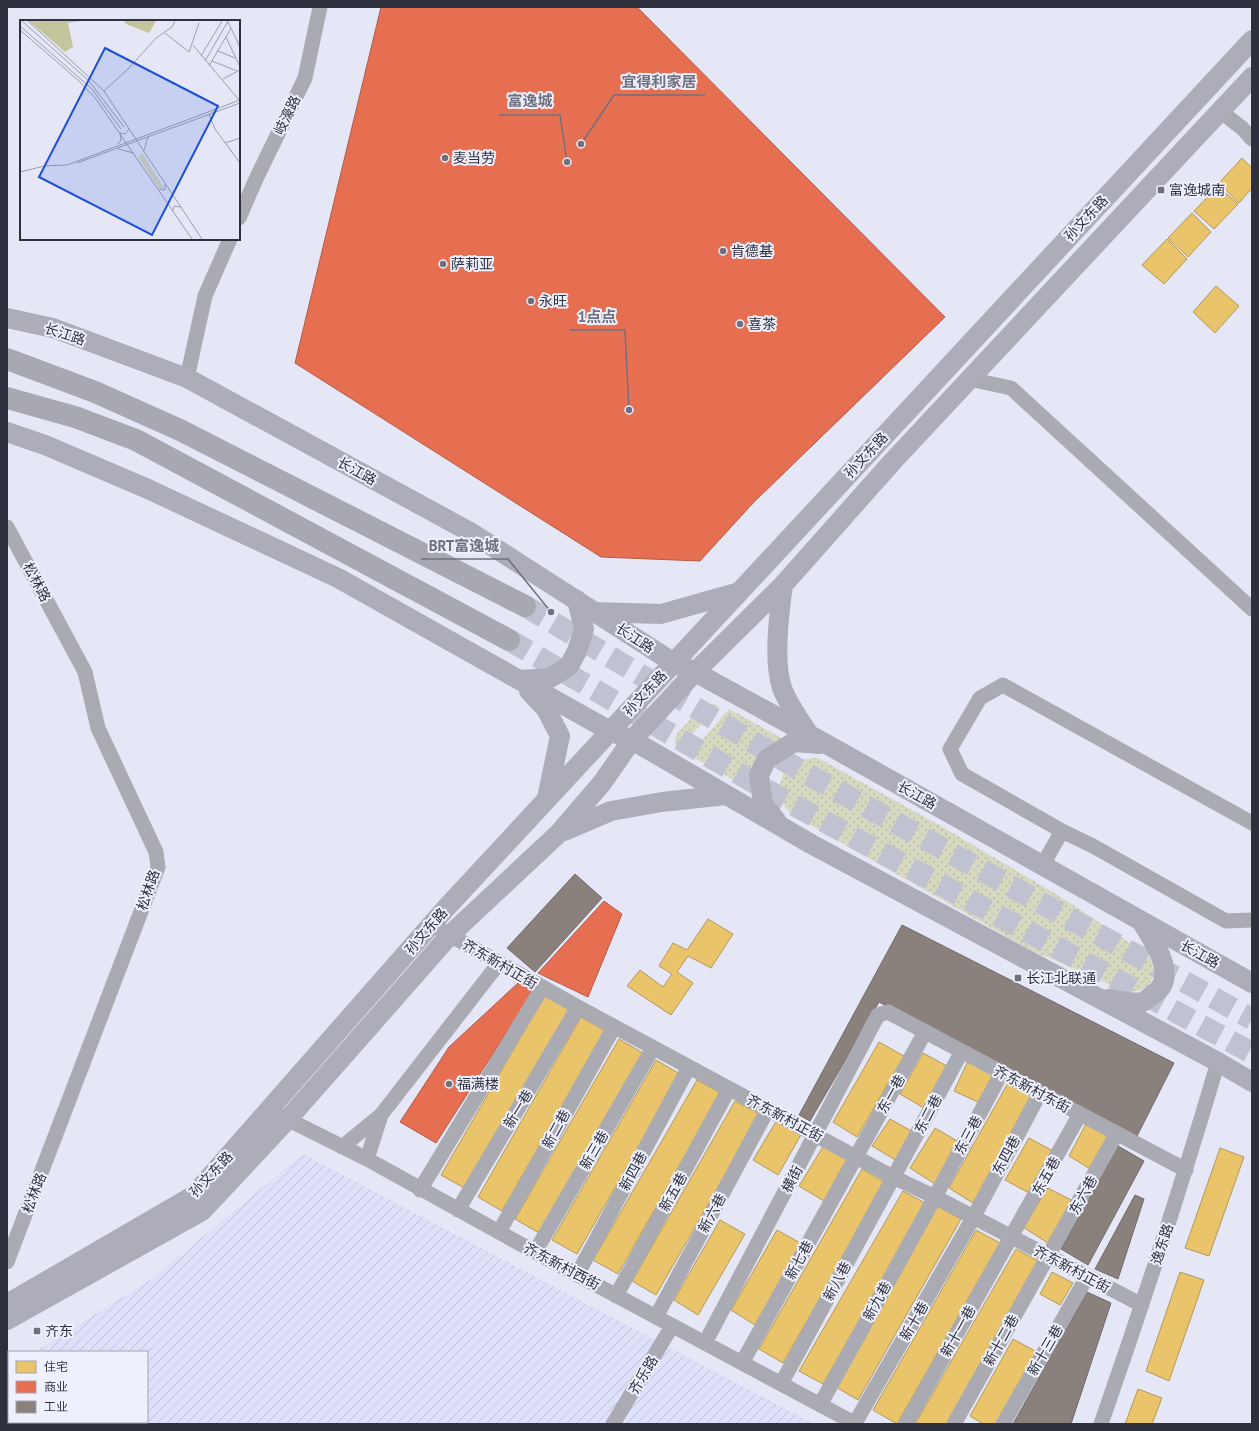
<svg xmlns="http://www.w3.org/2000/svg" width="1259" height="1431" viewBox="0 0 1259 1431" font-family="'PT Sans','Noto Sans SC',sans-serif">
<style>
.industrial{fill:url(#industrial-furrows)}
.grass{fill:url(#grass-dots)}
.homes{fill:#e9c46a;stroke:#b1985c}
.shops{fill:#e76f51;stroke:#b05c4b}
.industry{fill:#8a817c;stroke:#6f6969}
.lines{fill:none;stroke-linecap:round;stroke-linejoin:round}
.highway-tunnel{stroke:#c1c2d1;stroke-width:22;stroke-dasharray:22 11;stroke-linecap:butt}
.minor{stroke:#aaabb2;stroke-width:15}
.major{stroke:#acadb8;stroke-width:20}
.highway{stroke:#a8a8b3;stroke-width:22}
.poi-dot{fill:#6f707e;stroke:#eff0fe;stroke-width:1.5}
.labels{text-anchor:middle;stroke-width:4;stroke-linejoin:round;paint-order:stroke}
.street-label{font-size:14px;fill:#2f303d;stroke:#eff0fe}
.poi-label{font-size:14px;fill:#2f303d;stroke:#eff0fe;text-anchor:start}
.inset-road{fill:none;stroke:#9d9eac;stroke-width:1}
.view{fill:#1d4ed8;fill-opacity:0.15;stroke:#1d4ed8;stroke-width:2}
.inset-edge{fill:none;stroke:#2f303d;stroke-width:2}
.leader{fill:none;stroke:#6f707e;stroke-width:1.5}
.callout-dot{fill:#6f707e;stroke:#eff0fe;stroke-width:1.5}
.callout-label{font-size:15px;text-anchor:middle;font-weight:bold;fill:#6f707e;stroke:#eff0fe;stroke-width:4;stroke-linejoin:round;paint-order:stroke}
</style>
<defs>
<pattern id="industrial-furrows" width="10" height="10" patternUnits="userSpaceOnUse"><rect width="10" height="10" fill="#dee0f9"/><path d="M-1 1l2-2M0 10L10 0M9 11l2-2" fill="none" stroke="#bfc0d6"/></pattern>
<pattern id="grass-dots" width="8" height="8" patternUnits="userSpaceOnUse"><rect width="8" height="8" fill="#d6d8bf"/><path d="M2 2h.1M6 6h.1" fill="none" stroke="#b8baa5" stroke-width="1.8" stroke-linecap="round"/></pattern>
</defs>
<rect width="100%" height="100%" fill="#e6e7f6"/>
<path class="industrial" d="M303 1154 814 1424H134L131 1422H147V1352H35L153 1278Z"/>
<path class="grass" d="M713 704 719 706 678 749 675 744V738L678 732 702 707Z
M729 709 787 741 754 791 689 755Z
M818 758 939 825 1061 897 1148 955C1161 976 1149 995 1124 991L1050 958 1034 952 793 815C790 812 786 809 784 805 775 790 780 770 796 762 803 759 810 758 818 758Z"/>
<path class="homes" d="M1242 158 1252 168V188L1239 203 1219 183Z
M1218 186 1238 204 1214 229 1194 211Z
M1192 213 1211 232 1188 257 1168 238Z
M1167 239 1187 259 1164 284 1142 265Z
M1216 286 1239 306 1215 333 1193 312Z
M708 919 733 934 711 968 688 956 677 972 693 983 671 1015 627 986 640 970 663 987 672 974 659 966 673 943 687 950Z
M545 995 569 1009 466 1189 441 1175Z
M581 1017 605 1031 502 1211 478 1197Z
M619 1039 643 1053 539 1233 515 1219Z
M879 1042 904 1056 857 1137 833 1122Z
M923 1053 947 1066 924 1108 900 1094Z
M656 1060 680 1074 577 1254 552 1240Z
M968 1061 995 1074 980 1103 954 1091Z
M697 1080 721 1093 618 1274 593 1260Z
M1008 1083 1032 1096 973 1203 949 1188Z
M735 1101 760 1114 656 1295 632 1281Z
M890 1119 915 1133 897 1161 872 1146Z
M777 1120 802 1133 778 1175 753 1160Z
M1087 1122 1112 1135 1092 1170 1069 1156Z
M935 1128 959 1142 935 1184 910 1168Z
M1029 1138 1053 1151 1029 1193 1005 1180Z
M824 1145 848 1158 824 1201 799 1186Z
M1220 1148 1244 1157 1209 1256 1185 1248Z
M862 1169 886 1183 783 1363 759 1349Z
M1048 1188 1073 1201 1048 1243 1023 1227Z
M903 1191 927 1204 823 1384 799 1371Z
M937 1206 961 1219 858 1400 834 1386Z
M720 1220 745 1234 698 1315 674 1300Z
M777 1230 802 1244 755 1325 731 1310Z
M976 1230 1000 1243 897 1424 873 1410Z
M1016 1249 1040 1262 947 1424H915Z
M1052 1272 1073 1283 1060 1305 1040 1294Z
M1180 1272 1204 1280 1169 1381 1146 1371Z
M1013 1339 1037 1352 997 1424H983L970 1416Z
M1138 1389 1162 1398 1152 1424H1125Z"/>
<path class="shops" d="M381 7H637L945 317 753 503 700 561 601 557 295 363Z
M604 901 622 914 588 997 538 973Z
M518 983 533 991 436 1143 400 1122 449 1047Z"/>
<path class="industry" d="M575 874 602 898 535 972 507 948Z
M902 925 1174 1063 1136 1138 879 1002 810 1121 799 1115Z
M1118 1146 1144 1161 1088 1265 1061 1249Z
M1135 1195 1144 1199 1118 1279 1095 1269Z
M1087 1292 1111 1303 1071 1424H1013Z"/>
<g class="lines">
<path class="highway-tunnel" d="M525 606 800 770 1252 1019
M509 640 779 797 1252 1053"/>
<path class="minor" d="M1220 111 1242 128 1252 139
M239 218 256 179 305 78 320 7
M187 378 205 296 230 239
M969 379 1011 388 1252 609
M7 527 85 672 98 728 156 852 158 867 7 1262
M1252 823 1003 685 980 698 950 749 962 774 1062 831 1093 846 1226 921 1252 920
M1042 866 1062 831
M441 930 578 1007 893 1177 935 1197 1142 1305
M279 1115 367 1159 535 1252 856 1424
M342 1147 381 1115
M367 1159 381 1115 499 963
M420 1190 542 988
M458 1210 578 1007
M499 1232 614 1027
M535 1252 653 1048
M577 1275 689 1067
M616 1296 729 1089
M656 1317 768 1109
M705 1343 878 1015 888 1012 1186 1170
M742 1363 925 1032
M781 1384 962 1051
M820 1405 935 1197 1002 1072
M855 1423 973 1218 1040 1093
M613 1424 672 1326
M906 1424 1080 1114
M954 1424 1117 1133
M1003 1424 1087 1277
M1101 1424C1143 1304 1182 1184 1218 1062"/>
<path class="major" d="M7 318 53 328 187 378 470 532 674 663 695 672 828 745 1252 983
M7 432 45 445 148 489 338 578 610 731 632 740 811 844 1218 1062 1252 1082
M783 585C779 614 773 661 782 688 788 704 799 719 808 733
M594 612 661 614 739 592
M519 680 550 678 569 666 577 651 584 629 577 600
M529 691 546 709 560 736 547 798
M777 822 763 804 759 775 767 759 794 742 820 744
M564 831 611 811 662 802 726 795
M1108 999C1118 1000 1131 1004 1142 1002 1146 1001 1151 996 1155 993 1178 976 1154 942 1143 924
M7 1304 193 1196 446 908 1252 40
M7 1320 202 1211 288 1119 450 935 559 833 602 783 632 740 695 672 783 585 893 461 1252 77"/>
<path class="highway" d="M7 359 95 392 180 430 525 606
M7 398 75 417 136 440 509 640"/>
</g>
<g class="poi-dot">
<circle cx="445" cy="158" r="4"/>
<rect x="1157" y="186" width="8" height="8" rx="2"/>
<circle cx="723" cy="251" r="4"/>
<circle cx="443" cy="264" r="4"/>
<circle cx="531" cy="301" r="4"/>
<circle cx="740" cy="324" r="4"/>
<rect x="1014" y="974" width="8" height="8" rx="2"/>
<circle cx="449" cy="1084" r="4"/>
<rect x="33" y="1327" width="8" height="8" rx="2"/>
</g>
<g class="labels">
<g class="street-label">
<text transform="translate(287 115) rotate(-64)" y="5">岐濠路</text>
<text transform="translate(1086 218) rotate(-47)" y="5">孙文东路</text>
<text transform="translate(65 334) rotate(18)" y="5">长江路</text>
<text transform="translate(866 455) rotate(-47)" y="5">孙文东路</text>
<text transform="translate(357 471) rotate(29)" y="5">长江路</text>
<text transform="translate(37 582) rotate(62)" y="5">松林路</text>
<text transform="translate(635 638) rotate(33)" y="5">长江路</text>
<text transform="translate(645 693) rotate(-47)" y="5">孙文东路</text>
<text transform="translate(917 795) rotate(29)" y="5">长江路</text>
<text transform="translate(148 890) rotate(-71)" y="5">松林路</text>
<text transform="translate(426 931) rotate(-49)" y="5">孙文东路</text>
<text transform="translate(1200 954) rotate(29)" y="5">长江路</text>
<text transform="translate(500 964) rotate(30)" y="5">齐东新村正街</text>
<text transform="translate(1032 1089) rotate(28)" y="5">齐东新村东街</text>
<text transform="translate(891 1094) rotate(-61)" y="5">东一巷</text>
<text transform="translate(518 1109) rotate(-59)" y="5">新一巷</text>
<text transform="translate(928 1114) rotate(-62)" y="5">东二巷</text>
<text transform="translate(785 1118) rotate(28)" y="5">齐东新村正街</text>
<text transform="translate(556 1129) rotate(-61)" y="5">新二巷</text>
<text transform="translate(968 1135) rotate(-62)" y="5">东三巷</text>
<text transform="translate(594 1150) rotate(-60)" y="5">新三巷</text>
<text transform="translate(1006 1155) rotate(-62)" y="5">东四巷</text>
<text transform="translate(633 1171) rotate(-62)" y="5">新四巷</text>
<text transform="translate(211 1174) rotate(-47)" y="5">孙文东路</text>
<text transform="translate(1046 1176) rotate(-61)" y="5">东五巷</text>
<text transform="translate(792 1179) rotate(-62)" y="5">横街</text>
<text transform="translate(673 1192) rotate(-61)" y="5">新五巷</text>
<text transform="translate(34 1193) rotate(-69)" y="5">松林路</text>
<text transform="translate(1083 1195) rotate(-61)" y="5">东六巷</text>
<text transform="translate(712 1213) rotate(-62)" y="5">新六巷</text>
<text transform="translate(1162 1244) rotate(-72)" y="5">逸东路</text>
<text transform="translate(799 1260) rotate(-61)" y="5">新七巷</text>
<text transform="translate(562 1266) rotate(28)" y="5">齐东新村西街</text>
<text transform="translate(1072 1269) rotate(28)" y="5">齐东新村正街</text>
<text transform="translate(837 1281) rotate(-62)" y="5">新八巷</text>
<text transform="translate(877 1301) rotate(-61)" y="5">新九巷</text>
<text transform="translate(914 1321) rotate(-60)" y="5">新十巷</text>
<text transform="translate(958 1331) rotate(-61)" y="5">新十一巷</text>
<text transform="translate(1001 1340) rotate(-61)" y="5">新十二巷</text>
<text transform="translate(1045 1350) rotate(-60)" y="5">新十三巷</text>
<text transform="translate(643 1375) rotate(-59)" y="5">齐乐路</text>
</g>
<g class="poi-label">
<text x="453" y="163">麦当劳</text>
<text x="1169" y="195">富逸城南</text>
<text x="731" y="256">肯德基</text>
<text x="451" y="269">萨莉亚</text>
<text x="539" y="306">永旺</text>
<text x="748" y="329">喜茶</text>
<text x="1026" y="983">长江北联通</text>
<text x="457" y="1089">福满楼</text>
<text x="45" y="1336">齐东</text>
</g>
</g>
<g transform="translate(20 20)">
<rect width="220" height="220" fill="#e6e7f6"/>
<path d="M120 134H123L144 168 140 169 134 161 119 138Z" fill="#d6d8bf"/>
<path d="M9 1H61L48 3 53 27 45 32ZM104 1H136L129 13 106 4Z" fill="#c4c59c"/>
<path class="inset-road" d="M2 1 69 61 104 107M8 1 84 71 182 219M208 2 220 27M0 6 72 69 101 109M0 10 59 61 76 79 172 219M145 13 169 32 179 3M206 17 220 47M173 25 219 80M198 31 215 38M181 36 202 1M185 41 208 1M192 41 217 51M189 46 211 8M203 59 220 50M84 71 108 49 136 18 152 7 155 1M189 94 195 109 220 143M205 123 220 118M98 124 101 120 100 113 105 114 109 109M98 129 114 133M124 130 128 117M57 143 220 83M0 152 24 146 47 145 220 80M139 169 145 170V164M153 191 154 186 161 187"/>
<path class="view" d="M85 28 198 86 132 215 19 157Z"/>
<rect width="220" height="220" class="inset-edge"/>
</g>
<path class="leader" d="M581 144L614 95H705M567 162L560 115H499M629 410L625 330H570M551 612L508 559H421"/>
<g class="callout-dot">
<circle cx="581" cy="144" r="4"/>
<circle cx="567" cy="162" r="4"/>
<circle cx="629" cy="410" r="4"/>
<circle cx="551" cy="612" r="4"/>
</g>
<g class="callout-label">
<text x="659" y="87">宜得利家居</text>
<text x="530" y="106">富逸城</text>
<text x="597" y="322">1点点</text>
<text x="464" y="551">BRT富逸城</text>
</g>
<rect width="1259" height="1431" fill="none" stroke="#2f303d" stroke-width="16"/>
<rect x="8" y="1351" width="140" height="72" fill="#eff0fe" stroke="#a2a3b1"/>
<rect x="16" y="1361" width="20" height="12" fill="#e9c46a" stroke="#a2a3b1"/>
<text x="44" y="1371" font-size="12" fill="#2f303d">住宅</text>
<rect x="16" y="1381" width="20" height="12" fill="#e76f51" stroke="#a2a3b1"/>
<text x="44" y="1391" font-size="12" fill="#2f303d">商业</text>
<rect x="16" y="1401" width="20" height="12" fill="#8a817c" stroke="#a2a3b1"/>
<text x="44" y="1411" font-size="12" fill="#2f303d">工业</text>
</svg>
